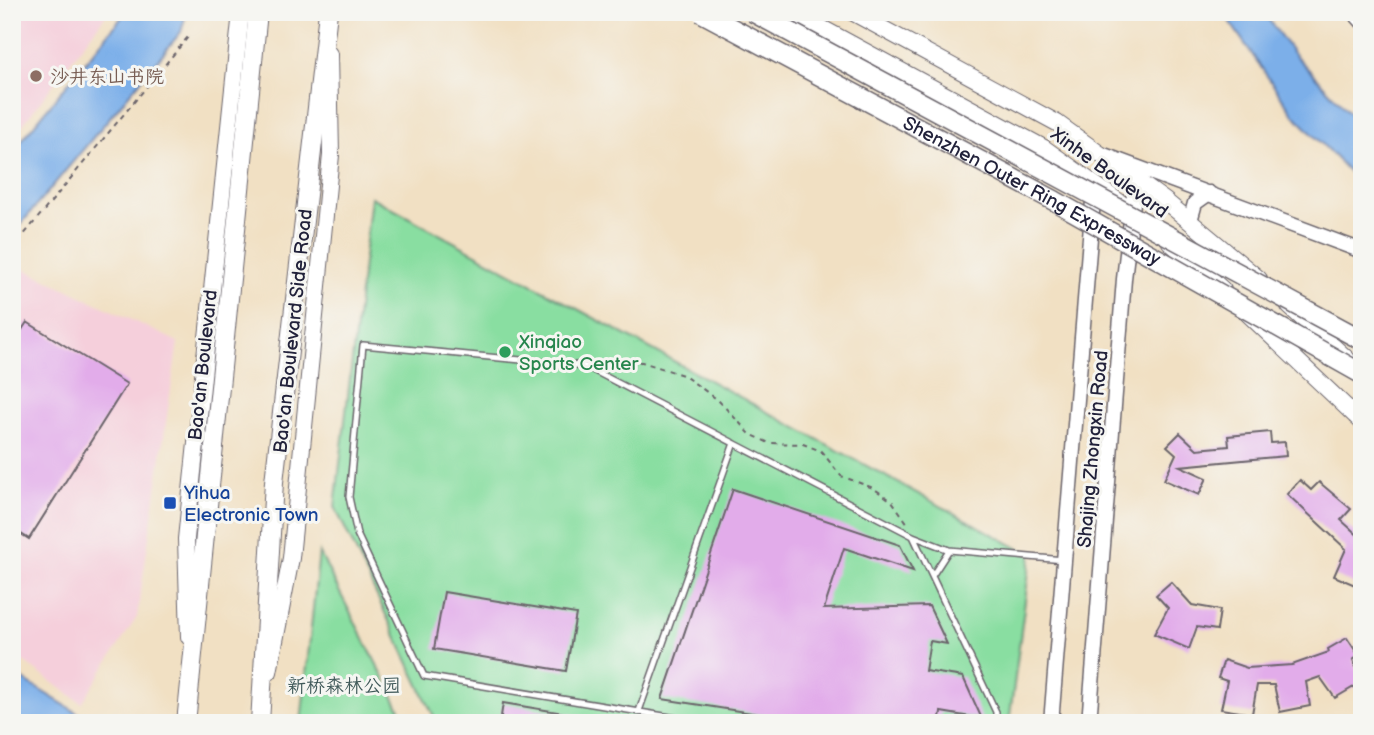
<svg xmlns="http://www.w3.org/2000/svg" width="1374" height="735" viewBox="0 0 1374 735" font-family="'Balsamiq Sans','LXGW WenKai TC',sans-serif">
<style>
.built{fill:#f5cfdb}
.green{fill:#89dea1;stroke:#56806e;stroke-width:2}
.water{fill:#7cafe9;stroke:#4f6892;stroke-width:2}
.building{fill:#e2acea}
.lines{fill:none;stroke-linecap:round;stroke-linejoin:round}
.service-casing{stroke:#6a646b;stroke-width:8}
.minor-casing{stroke:#6a646b;stroke-width:13}
.tertiary-casing{stroke:#6a646b;stroke-width:17}
.secondary-casing{stroke:#6a646b;stroke-width:18}
.primary-casing{stroke:#6a646b;stroke-width:20}
.path{stroke:#6a646b;stroke-width:2;stroke-dasharray:5 5;stroke-linecap:butt}
.service{stroke:#fff;stroke-width:5}
.minor{stroke:#fff;stroke-width:10}
.tertiary{stroke:#fff;stroke-width:14}
.secondary{stroke:#fff;stroke-width:16}
.primary{stroke:#fff;stroke-width:18}
.motorway-bridge-casing{stroke:#6a646b;stroke-width:22;stroke-linecap:butt}
.motorway-bridge{stroke:#fff;stroke-width:19}
.education-dot{fill:#8d6e63;stroke:#f6f6f2;stroke-width:2.5}
.leisure-dot{fill:#2e9e5b;stroke:#f6f6f2;stroke-width:2.5}
.transit-dot{fill:#1a4fb4;stroke:#f6f6f2;stroke-width:2.5}
.labels{text-anchor:middle;stroke-width:6;stroke-linejoin:round;paint-order:stroke}
.education-label{font-size:19px;fill:#785e54;stroke:#f6f6f2;text-anchor:start}
.street-label{font-size:19px;fill:#22223b;stroke:#f6f6f2}
.leisure-label{font-size:19px;fill:#27864d;stroke:#f6f6f2;text-anchor:start}
.transit-label{font-size:19px;fill:#164399;stroke:#f6f6f2;text-anchor:start}
.park-label{font-size:19px;fill:#415a5a;stroke:#f6f6f2}
</style>
<rect width="100%" height="100%" fill="#f6f6f2"/>
<filter id="ink" filterUnits="userSpaceOnUse"><feTurbulence type="fractalNoise" baseFrequency=".0143" numOctaves="2"/><feDisplacementMap in="SourceGraphic" scale="14" xChannelSelector="R" yChannelSelector="G"/><feConvolveMatrix kernelMatrix="1 2 1 2 8 2 1 2 1" color-interpolation-filters="sRGB"/></filter>
<filter id="wash" filterUnits="userSpaceOnUse"><feTurbulence type="fractalNoise" baseFrequency=".00686" numOctaves="4" result="noise"/><feDisplacementMap in="SourceGraphic" scale="28" xChannelSelector="R" yChannelSelector="G"/><feGaussianBlur stdDeviation="1.57" result="paint"/><feColorMatrix in="noise" values="0 0 0 0 0 0 0 0 0 0 0 0 0 0 0 0 0 1.4 0 .05"/><feComposite in="paint" operator="in"/></filter>
<g filter="url(#wash)">
<rect width="100%" height="100%" fill="#f1e0c3"/>
<path class="built" d="M12 12H108L12 139Z
M12 263 178 342 137 617 82 703 12 654Z"/>
<path class="green" d="M371 197 1031 555 1009 723H437L335 507Z
M319 552 407 723H301Z"/>
<path class="water" d="M126 12 186 14 181 32 12 235V152Z
M1223 12H1263L1294 54 1362 126V185L1294 115Z
M12 673 94 723H12Z"/>
<g id="blocks">
<path class="building" d="M27 322 127 384 29 539 12 528V345Z
M1270 432 1271 443 1285 442 1286 456 1180 466 1207 478 1199 495 1164 480 1176 454 1167 446 1180 433 1197 449 1229 446 1228 436Z
M1300 480 1311 490 1319 482 1351 509 1341 520 1362 539V588L1334 576 1346 549 1287 494Z
M733 489 900 545 913 571 844 548 824 609 929 606 947 644 930 641 925 671 963 677 982 719 941 712 939 723H815L662 699Z
M1171 582 1192 605 1220 610 1217 630 1197 627 1189 649 1154 634 1168 608 1156 595Z
M444 592 576 614 566 671 434 649Z
M1347 638 1359 656 1353 660 1362 682 1335 698 1320 677 1306 682 1310 706 1280 712 1274 685H1257L1252 714 1221 709 1227 681 1218 678 1224 660 1247 668 1292 665 1329 652 1328 649Z
M503 703 588 717 587 723H500Z"/>
</g>
</g>
<g filter="url(#ink)">
<use href="#blocks" fill-opacity="0" stroke="#6a646b" stroke-width="2"/>
<g class="lines">
<g class="service-casing">
<path id="service" d="M913 536 949 550 1064 560
M932 576 949 550
M639 711 734 443
M706 723 424 676 357 534 349 497 363 345 585 366 913 536 996 712V723"/>
</g>
<g class="minor-casing">
<path id="minor" d="M1351 12 1362 24
M1089 721 1115 723"/>
</g>
<g class="tertiary-casing">
<path id="tertiary" d="M1104 155 1362 251
M1190 221 1195 203 1209 193
M1051 723 1094 188
M1089 723 1124 279 1136 178"/>
</g>
<g class="secondary-casing">
<path id="secondary" d="M792 12 1044 148 1122 204
M852 12 1057 123 1164 200 1259 279
M1170 242 1223 290
M1289 306 1347 359
M1247 313 1362 422
M189 637 186 539 241 12
M269 672 291 558 331 155 329 54"/>
</g>
<g class="primary-casing">
<path id="primary" d="M186 723 258 12
M260 723 274 482 328 12"/>
</g>
<path class="path" d="M12 249 188 37
M599 363 642 362 683 375 718 400 750 434 769 443 803 444 821 451 841 476 873 488 892 501 908 524"/>
<use href="#service" class="service"/>
<use href="#minor" class="minor"/>
<use href="#tertiary" class="tertiary"/>
<use href="#secondary" class="secondary"/>
<use href="#primary" class="primary"/>
<g class="motorway-bridge-casing">
<g id="motorway-bridge">
<path id="s1" d="M701 12 1055 201 1362 374"/>
<path d="M753 12 1362 340"/>
</g>
</g>
<use href="#motorway-bridge" class="motorway-bridge"/>
</g>
</g>
<circle class="education-dot" cx="36" cy="76" r="7"/>
<circle class="leisure-dot" cx="505" cy="352" r="7"/>
<rect class="transit-dot" x="163" y="496" width="14" height="14" rx="3.5"/>
<g class="labels">
<g class="education-label">
<text x="50" y="83">沙井东山书院</text>
</g>
<g class="street-label">
<text transform="translate(1110 172) rotate(36)" y="7">Xinhe Boulevard</text>
<text dy="7" stroke="none"><textPath href="#s1" startOffset="376">Shenzhen Outer Ring Expressway</textPath></text>
<text transform="translate(292 331) rotate(-84)" y="7">Bao'an Boulevard Side Road</text>
<text transform="translate(202 365) rotate(-84)" y="7">Bao'an Boulevard</text>
<text transform="translate(1092 449) rotate(-85)" y="7">Shajing Zhongxin Road</text>
</g>
<g class="leisure-label">
<text x="519" y="348">Xinqiao<tspan x="519" dy="22">Sports Center</tspan></text>
</g>
<g class="transit-label">
<text x="184" y="499">Yihua<tspan x="184" dy="22">Electronic Town</tspan></text>
</g>
<g class="park-label">
<text x="344" y="692">新桥森林公园</text>
</g>
</g>
<rect width="1374" height="735" fill="none" stroke="#f6f6f2" stroke-width="42"/>
</svg>
